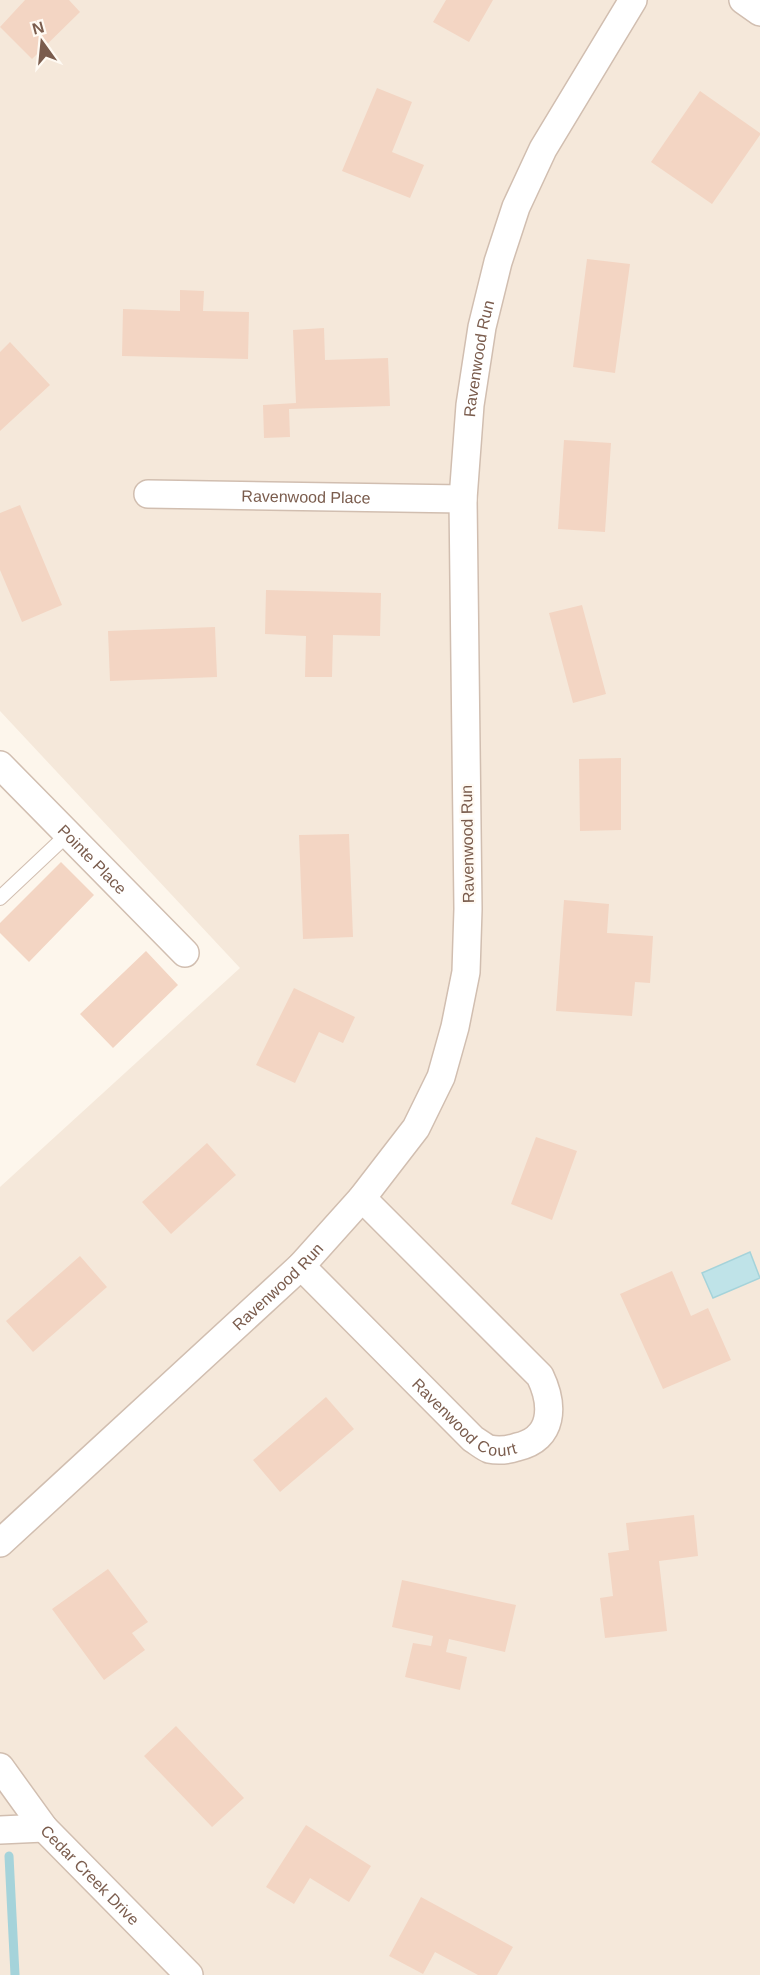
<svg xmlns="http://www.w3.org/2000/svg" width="760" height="1975" viewBox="0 0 760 1975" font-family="Helvetica,sans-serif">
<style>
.residential{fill:#f5e8da}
.water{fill:#bfe3e8;stroke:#a5d3da;stroke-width:1.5}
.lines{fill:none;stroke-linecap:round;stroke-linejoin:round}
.stream{stroke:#a5d3da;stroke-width:9}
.building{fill:#f3d5c3}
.lane-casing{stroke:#d1beb0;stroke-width:16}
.street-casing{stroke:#d1beb0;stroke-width:30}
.lane{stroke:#fff;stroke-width:14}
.street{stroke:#fff;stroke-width:27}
.labels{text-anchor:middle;stroke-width:4.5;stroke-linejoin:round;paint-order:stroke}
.street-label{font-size:16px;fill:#7a5c4d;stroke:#fffaf3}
</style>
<rect width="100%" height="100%" fill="#fdf6ec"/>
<path class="residential" d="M0 0H760V1975H0V1187L240 968 0 711Z"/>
<path class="water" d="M750 1252 760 1278 713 1298 702 1273Z"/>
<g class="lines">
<path class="stream" d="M9 1856 15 1975"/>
</g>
<path class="building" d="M25 0H69L80 12 32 59 0 27Z
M446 0H493L469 42 433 22Z
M377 88 412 102 392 152 424 165 410 198 342 171Z
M700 91 760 133V135L712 204 651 162Z
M587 259 630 264 615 373 573 367Z
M180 290 204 291 203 311 249 312 248 359 122 356 123 309 180 311Z
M324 328 325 360 388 358 390 406 289 409 290 437 264 438 263 405 296 403 293 330Z
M10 342 50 385 0 431V352Z
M564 440 611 443 605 532 558 529Z
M20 505 62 605 22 622 0 570V513Z
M266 590 381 593 380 636 333 635 332 677H305L306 636 265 634Z
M582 605 606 694 573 703 549 613Z
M215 627 217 677 110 681 108 631Z
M621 758V830L580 831 579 759Z
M349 834 353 937 303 939 299 835Z
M61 862 94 895 29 962 0 933V923Z
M564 900 609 904 607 933 653 936 650 983 635 982 632 1016 556 1011Z
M146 951 178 985 113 1048 80 1014Z
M294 988 355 1017 343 1043 319 1032 295 1083 256 1065Z
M536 1137 577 1151 552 1220 511 1204Z
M207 1143 236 1175 171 1234 142 1202Z
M80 1256 107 1287 33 1352 6 1321Z
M672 1271 691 1316 708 1308 731 1360 663 1389 620 1294Z
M326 1397 354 1429 280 1492 253 1460Z
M694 1515 698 1556 659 1561 667 1631 605 1638 600 1598 613 1596 608 1553 629 1550 626 1523Z
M108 1569 148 1622 132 1633 145 1650 104 1680 52 1609Z
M402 1580 516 1605 505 1652 449 1639 446 1652 467 1657 460 1690 405 1677 413 1643 431 1646 433 1636 392 1627Z
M176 1726 244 1798 212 1827 144 1756Z
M306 1825 371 1866 349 1902 310 1878 294 1904 266 1887Z
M421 1897 513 1947 497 1975H478L435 1952 423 1974 389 1956Z"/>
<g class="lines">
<g class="lane-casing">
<path id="lane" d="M0 898 68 834"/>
</g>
<g class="street-casing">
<g id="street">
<path d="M743 0 760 12"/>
<path id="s1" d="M148 494 463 499"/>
<path id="s2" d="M0 765 185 953"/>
<path id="s3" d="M301 1266 473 1439C478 1442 484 1447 489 1449 498 1451 508 1450 517 1447 554 1439 554 1405 540 1376L362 1198"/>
<path id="s4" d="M0 1543 301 1266 362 1198 416 1128 441 1077 455 1027 466 972 468 909 463 499 470 405 482 327 498 262 516 207 543 149 633 0"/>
<path id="s5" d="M0 1767 44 1828 189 1975"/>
<path d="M0 1830 44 1828"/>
</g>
</g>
<use href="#lane" class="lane"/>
<use href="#street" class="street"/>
</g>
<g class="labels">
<g class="street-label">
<text dy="6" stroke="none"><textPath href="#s4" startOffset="1368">Ravenwood Run</textPath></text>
<text dy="6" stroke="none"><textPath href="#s1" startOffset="158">Ravenwood Place</textPath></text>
<text transform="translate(467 844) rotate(-91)" y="6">Ravenwood Run</text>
<text dy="6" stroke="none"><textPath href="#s2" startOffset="132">Pointe Place</textPath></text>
<text dy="6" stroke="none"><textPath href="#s4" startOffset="378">Ravenwood Run</textPath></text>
<text dy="6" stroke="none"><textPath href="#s3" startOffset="226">Ravenwood Court</textPath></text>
<text dy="6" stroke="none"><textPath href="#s5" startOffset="141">Cedar Creek Drive</textPath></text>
</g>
</g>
<g transform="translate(42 42) rotate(345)" stroke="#fffaf3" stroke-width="4.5" paint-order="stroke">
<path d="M0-4.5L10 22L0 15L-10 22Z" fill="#7a5c4d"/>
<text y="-9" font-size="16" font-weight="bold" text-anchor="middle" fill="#7a5c4d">N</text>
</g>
</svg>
